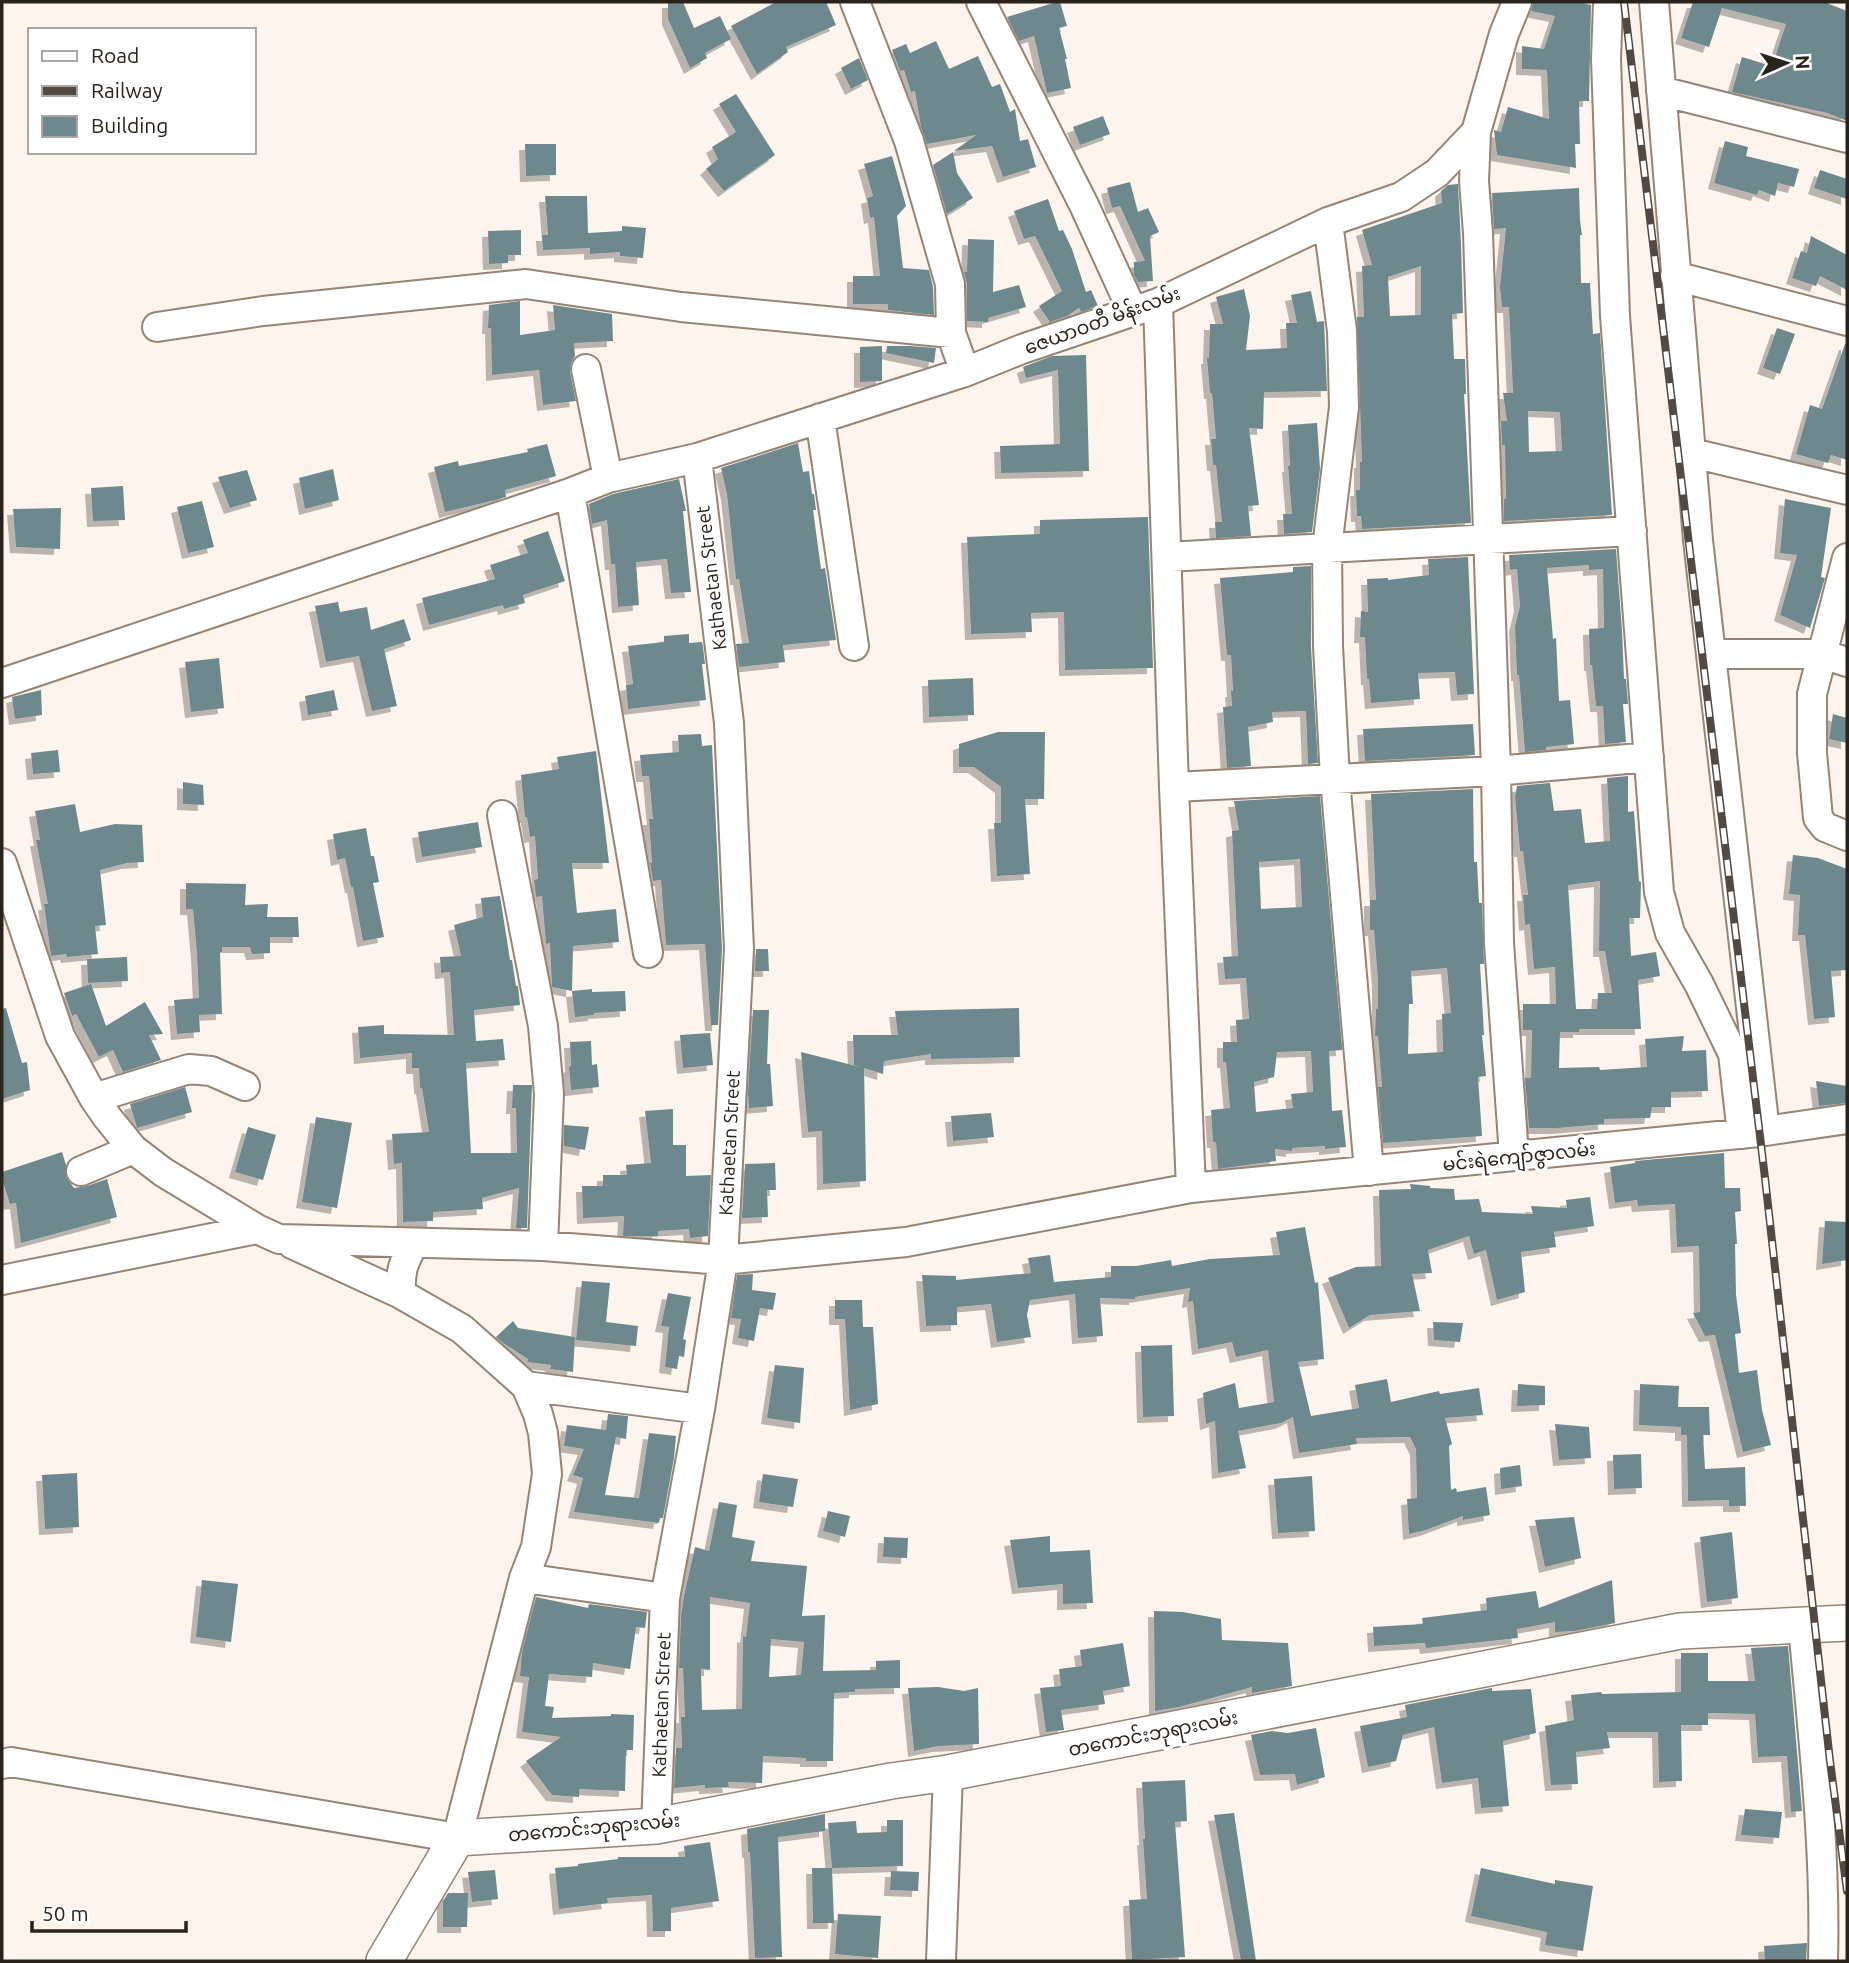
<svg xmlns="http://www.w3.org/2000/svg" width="1849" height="1963" viewBox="0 0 1849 1963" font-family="Ubuntu,'Noto Sans Myanmar',sans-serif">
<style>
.building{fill:#6d898d;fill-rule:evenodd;filter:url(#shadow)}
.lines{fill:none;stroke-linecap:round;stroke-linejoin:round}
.minor-casing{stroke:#968474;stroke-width:32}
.major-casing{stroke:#968474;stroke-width:38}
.minor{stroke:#fff;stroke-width:28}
.major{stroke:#fff;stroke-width:35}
.rail-casing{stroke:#514942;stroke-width:8}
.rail{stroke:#fff;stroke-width:5;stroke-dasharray:16;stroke-linecap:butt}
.labels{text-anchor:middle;stroke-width:7;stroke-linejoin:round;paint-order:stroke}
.street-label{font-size:19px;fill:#2a231c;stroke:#fff}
</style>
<defs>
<filter id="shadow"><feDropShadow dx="-6" dy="6" stdDeviation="0" flood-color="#0004"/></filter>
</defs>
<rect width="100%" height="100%" fill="#fdf4ed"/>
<path class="building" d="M668 2H683L694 28 720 16 731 39 705 53 707 58 690 68 668 19Z
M776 2H826L836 25 786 47 788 52 757 74 731 26Z
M1057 2H1060L1067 26 1059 28 1067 59H1065L1071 88 1047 93 1034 36 1019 41 1007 17Z
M1533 2H1578L1591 5 1589 101H1579L1580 144H1575L1576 168 1497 155 1494 130 1501 132 1508 107 1549 119 1547 70 1522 69V46L1544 49 1555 16 1531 11Z
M1693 2H1824L1847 11V121L1827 113 1732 92 1742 57 1765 64 1766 58 1774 60 1786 24 1722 8 1709 47 1681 38Z
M936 41 949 69 978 56 992 87 1000 84 1010 112 1015 109 1020 141 1028 139 1036 167 1003 177 992 146 954 151 976 135 927 144 921 127 915 91 911 92 904 70 900 71 892 50 906 44 910 53Z
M859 58 868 80 851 89 841 68Z
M736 94 775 155 724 191 706 169 718 159 712 147 736 132 719 104Z
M1103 116 1110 134 1080 145 1073 127Z
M1725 141 1748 147 1746 156 1799 169 1794 187 1778 183 1775 196 1759 190 1757 195 1714 183Z
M525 144H556V175L526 176Z
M953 152 957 173 973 198 947 214 933 165Z
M892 156 906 206 897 216 903 268 929 270 933 287 934 315 888 310V304H853V276H880L874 217 870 218 867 198 873 196 864 164Z
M1820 170 1847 179V199L1814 188Z
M1130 182 1138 212 1148 208 1159 232 1150 236 1153 281 1138 282 1134 275V262L1145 261 1120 206 1112 208 1107 188Z
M1458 184 1461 244 1463 313 1452 314 1454 359H1465L1466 394H1464L1471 523 1362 529 1361 516H1357L1356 490H1360V462H1362L1357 317H1364L1362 266 1372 265 1362 230 1442 203 1441 191 1448 185ZM1421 266V315L1390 316 1388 277Z
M1579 188 1580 221 1582 235H1580L1581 283H1590L1593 334 1600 333 1612 515 1504 521V499H1506L1505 445H1502L1501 421H1507L1503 393H1513L1509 307H1502L1500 287 1506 228 1494 229 1492 193ZM1528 411 1560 412 1562 451 1529 452Z
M545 196H587L588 233 622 231V226L646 228 643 258 620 256V252L590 254V248L543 250 542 235H548Z
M1048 199 1059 231 1063 230 1072 249 1086 292 1091 290 1098 306 1081 312 1079 308 1067 316 1050 322 1039 306 1062 291 1035 236 1024 239 1014 211Z
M521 230V255H508V263L489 264 488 231Z
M1811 236 1847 255V290L1820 276 1816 286 1792 278 1801 251 1807 253Z
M968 239 994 240 993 292 1019 285 1026 307 988 318V322L967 321V284L964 272H967Z
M1244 289 1250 316 1246 350 1287 348 1286 323H1297L1291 295 1311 291 1317 322 1324 321 1327 391 1264 392 1263 429 1249 428 1259 505 1248 506 1251 536 1216 538 1215 522H1222L1216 465H1213L1211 439H1216L1212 393H1210L1207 358H1209L1210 324H1223L1216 297Z
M520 301V335L555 330 553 305 612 314 613 341 574 343 575 356 571 363 570 372 576 401 543 405 539 370 492 375 491 328H488L489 305Z
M1777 328 1795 334 1780 374 1763 368Z
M1845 344H1847V460L1831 455 1828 463 1796 454 1810 405 1822 409Z
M882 346V381L860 382V347Z
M887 346H910L936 348 934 363 886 353Z
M1086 355 1089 471 1001 473 1000 446 1060 444 1058 370 1026 378 1023 367 1052 356Z
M1317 423 1320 469 1312 532 1284 534 1283 514H1292L1288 466H1290L1288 425Z
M798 443 803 472 809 471 812 494H814L816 510H813L821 569 825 568 836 640 783 645 785 662 739 667 736 644 749 643 739 579H736L727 494 721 468Z
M547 444 556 476 505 490 506 497 500 499 445 512 434 467 458 461 459 466 528 452 527 449Z
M333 469 339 500 305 509 299 478Z
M247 470 257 500 230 508 218 477Z
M679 479 686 511H683L691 592 671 593 667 559 636 562 639 605 618 607 615 564H611L607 520 592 524 589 504 613 494Z
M123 486 125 520 93 521 91 488Z
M1785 499 1831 508 1821 577 1825 578 1810 628 1780 615 1797 555 1780 553Z
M202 501 214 547 188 553 177 507Z
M61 508 60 549 16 547 13 509Z
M1148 517 1153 668 1065 670 1064 612 1031 613 1032 632 971 634 967 537 1040 534V520Z
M548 531 565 581 523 595 525 603 504 609 503 605 429 625 422 598 495 579 490 565 528 553 523 540Z
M1616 549 1622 631 1624 679H1626L1628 704H1623L1626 742 1605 744 1603 706H1596L1592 665H1590L1589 629 1604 628 1603 569 1589 570V565L1547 568 1553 639 1556 638 1559 701 1570 700 1574 744 1546 747V750L1525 752 1519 675H1517L1515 626 1520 606 1517 569 1510 570 1509 555Z
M1468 557 1474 694 1457 695 1455 672 1418 673 1420 699 1371 703 1369 679H1367L1365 637H1360L1361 611 1368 612 1367 579 1388 578V580L1429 575 1428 559Z
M1311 566V647L1318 763 1308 764 1306 711 1272 712 1273 722 1248 727 1251 766 1227 768 1223 707 1232 706 1231 691H1233L1231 655H1227L1220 578 1293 572V567Z
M338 602 340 612 367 607 371 630 404 619 411 640 384 649 397 706 372 711 359 656 326 662 315 606Z
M689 634V643L702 642 703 647 705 664H702L706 700 628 709 626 685 633 684 628 646 664 642V636Z
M219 658 224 708 191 712 185 662Z
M973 678 974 715 929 717 928 680Z
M41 690 42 715 15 719 12 697Z
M334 690 338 710 308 715 305 696Z
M1833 714 1847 718V743L1829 739Z
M1473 724 1475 755 1365 761 1363 729Z
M998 732H1045L1044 799H1025L1030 874 997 876 994 823H1001V787L974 767H959V744Z
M701 734 702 746 712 745 722 949 718 1025H711L705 944 666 945 661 880 653 881 650 863H652L649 819H653L649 776H642L640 755 679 752 678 735Z
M58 750 60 772 33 774 31 753Z
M596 751 609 863H572L577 913 616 909 619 942 573 946 572 991 552 987 550 943 546 944 542 896 536 897 534 880 538 879 535 836 530 837 527 817H525L521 775 559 769 557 757Z
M1628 776V812L1634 811 1639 881 1641 882 1640 918H1629L1631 956 1656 952 1660 976 1638 980 1641 1029H1579V1032H1560L1559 1068 1599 1067 1600 1070 1647 1067 1645 1039 1684 1036 1682 1051 1706 1050 1708 1091 1671 1092V1107H1652L1650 1118 1604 1119V1124L1557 1128H1529L1525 1078H1531L1532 1030H1523V1004H1556L1555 967 1534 969 1530 924 1525 925 1523 895H1528L1523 851H1520L1515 797 1517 786 1550 783 1554 811 1581 809 1585 843 1610 841 1607 778ZM1600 881 1599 951H1605L1612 993H1598L1597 1009H1576L1568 885Z
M183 782 203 785 204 805 183 804Z
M1473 789 1474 862H1477L1479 903H1482L1484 964H1480L1484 1035H1482L1486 1076 1478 1077 1482 1136 1383 1143 1378 1087H1382L1378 1036H1375L1376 1009H1378V981L1374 930H1370V900H1376L1371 794ZM1447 968 1451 1013 1442 1014 1443 1052 1408 1054 1409 1004H1413L1411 971Z
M1320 796 1342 1047V1050L1329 1051 1332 1111 1342 1110 1346 1147 1325 1149V1146L1292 1148V1151L1275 1149 1276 1161 1218 1169 1216 1142H1213L1211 1110 1230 1108 1226 1062H1223V1042H1237L1236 1020 1249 1019 1246 978 1225 979 1223 957 1238 956 1232 831 1239 830 1234 801ZM1300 859 1302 907 1261 909 1259 862ZM1311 1051 1313 1092 1291 1094 1293 1108 1256 1112 1254 1082 1274 1077 1277 1052Z
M75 804 80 832 115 824 142 825 144 862 127 863 100 870 106 925 95 926 98 954 67 957 66 954 51 956 44 904H48L36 840H40L35 811Z
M478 822 482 847 422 857 418 832Z
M366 828 371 856H374L379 882 373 883 384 937 363 941 353 887H351L345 858 337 860 333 834Z
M1793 855 1818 858 1847 869V970L1831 971 1835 1017 1814 1019 1805 935H1798L1800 895 1789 894Z
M186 883 246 884 245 905 268 904 267 917H298L299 937H270V953L252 954 250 947H222V952H220L222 1014 199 1015 200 1032 177 1034 174 1000 199 998 197 953 193 909H186Z
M500 896 510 960H512L516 986H518L520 1005 474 1010 476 1041 503 1039 505 1060 466 1063 471 1153H517L516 1108H512L513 1085H532L527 1228H516L519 1188 482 1198 483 1209 433 1212V1221L403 1222 402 1163 394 1164 392 1134 429 1132 422 1088H420L419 1068H412V1053L360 1058 358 1027 384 1025V1034L454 1035 450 972 441 973 440 957 461 956 454 925 483 917 481 898Z
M756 949H768L769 971H755Z
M127 957 128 981 88 983 87 959Z
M91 984 106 1026 145 1002 163 1034 149 1035 161 1060 123 1072 113 1050 99 1057 76 1014 72 1016 64 993Z
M592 989V992L625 991 626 1011 594 1013V1015L575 1017 572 991Z
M6 1008 22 1063 27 1062 30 1090 2 1099V1009Z
M1019 1008 1020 1057 931 1059V1054L884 1061 883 1074 854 1065 853 1035H898L895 1011Z
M753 1010H769L767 1064H770L773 1106 749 1108 748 1092Z
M710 1033 713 1065 683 1068 680 1035Z
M591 1041 592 1065 597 1064 599 1087 571 1090 569 1067 571 1066 570 1042Z
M801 1052 864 1068 866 1181 823 1184 822 1131 808 1132Z
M1816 1081 1847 1086V1103L1819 1106Z
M185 1087 192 1112 137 1128 130 1104Z
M673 1109V1145H686V1176L711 1175 708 1236 690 1238 689 1229 658 1231V1236H623L624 1216 583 1218 582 1186H603V1175H627L626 1165 651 1163 645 1111Z
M991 1113 994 1137 953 1141 951 1116Z
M316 1117 352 1123 337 1208 302 1202Z
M564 1125 589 1127 585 1150 564 1146Z
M248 1127 276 1135 263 1180 235 1172Z
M62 1152 66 1165V1177L74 1188 87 1186 107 1179 117 1217 21 1243 16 1203 10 1204 2 1179V1172Z
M1724 1153 1725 1188H1740L1741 1211 1735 1212 1737 1244H1735L1736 1295 1741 1333 1735 1334 1739 1373 1757 1370 1762 1410 1771 1445 1743 1452 1715 1335 1705 1336 1693 1313 1700 1312 1699 1246 1677 1247 1675 1204 1638 1206 1637 1200 1615 1203 1610 1167 1635 1163V1161Z
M775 1163 776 1190H767L768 1217 742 1218 745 1164Z
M1410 1184 1430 1186V1188L1454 1189 1455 1200 1479 1199 1482 1212 1533 1214 1531 1206 1567 1208 1566 1200 1590 1197 1594 1226 1554 1232 1556 1247 1521 1252 1525 1292 1497 1300 1486 1250 1474 1254 1469 1236 1428 1250 1432 1273 1412 1274 1420 1311 1370 1315 1349 1328 1328 1278 1356 1267 1381 1266 1379 1190 1411 1189Z
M1825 1221 1847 1222V1260L1822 1264Z
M1305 1227 1315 1283 1318 1282 1324 1359 1298 1362 1311 1416 1359 1408 1355 1385 1387 1379 1391 1402 1439 1391 1440 1394 1479 1388 1483 1415 1445 1418 1452 1444 1449 1446 1451 1490 1456 1488 1457 1492 1486 1487 1490 1515 1463 1520V1516L1426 1530 1409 1534 1407 1499 1417 1498 1416 1449 1410 1437 1356 1438 1357 1444 1299 1453 1293 1417 1281 1423 1238 1431 1246 1468 1218 1473 1215 1421 1206 1424 1203 1393 1235 1383 1239 1408 1274 1402 1268 1350 1236 1357 1232 1342 1198 1349 1193 1301 1188 1302 1190 1288 1135 1297V1299L1100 1298 1103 1336 1078 1338 1075 1294 1030 1300 1027 1315 1031 1337 997 1342 991 1304 957 1307V1325L926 1326 922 1275 956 1276V1280L1031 1273 1028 1258 1050 1255 1054 1282 1111 1277V1266H1136L1171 1260 1172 1266 1210 1259 1280 1255 1276 1232Z
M753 1274 752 1290 776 1293 773 1310 760 1308 754 1341 738 1338 741 1319 731 1318 737 1275Z
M582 1281 610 1283 606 1322 638 1326 636 1346 576 1340Z
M668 1293 691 1297 683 1339 686 1340 684 1357 679 1356 677 1369 665 1367 669 1327 661 1326Z
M835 1300H862L863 1327H873L878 1404 850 1410 845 1319H835Z
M513 1321 518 1328 575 1337 573 1372 550 1369 551 1365 527 1362 528 1359 503 1343 496 1337Z
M1433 1322 1463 1323 1460 1342 1434 1340Z
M1172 1345 1174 1416 1143 1417 1141 1346Z
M775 1365 804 1368 800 1423 767 1418Z
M1518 1384 1545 1386V1405L1517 1406Z
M1640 1384 1679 1386 1678 1407H1709L1710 1435H1703L1705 1469 1745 1467 1746 1506H1729V1500L1688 1501 1687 1435H1681V1427L1639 1425Z
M608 1414 628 1416 626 1439 616 1437 605 1495 639 1498 649 1433 676 1436 674 1458 663 1518H660L659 1523 574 1512 583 1478 573 1475 584 1449 564 1446 567 1425 606 1430Z
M1555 1424 1589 1427 1591 1458 1559 1460Z
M1641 1454 1642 1488 1614 1489 1613 1455Z
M1520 1465 1522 1486 1501 1489 1500 1468Z
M77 1473 79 1527 45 1529 42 1475Z
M763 1474 798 1479 793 1507 759 1502Z
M1312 1476 1315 1531 1278 1533 1274 1479Z
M719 1502 737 1505 732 1537 755 1541 751 1561 807 1566 802 1616 825 1615 823 1671 876 1670V1661L900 1660V1688L855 1689V1692L834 1693 833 1761H806V1758L763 1756 762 1783 728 1782 729 1787 705 1788V1785L674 1788 676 1748H682L681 1717H685L683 1668H679L681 1616 684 1596 695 1547 709 1551ZM710 1597 750 1603 746 1637 743 1636 742 1709 702 1710 701 1669 710 1670ZM771 1639 804 1642 801 1675 769 1677Z
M828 1511 850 1516 845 1537 823 1531Z
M1574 1517 1581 1558 1545 1567 1535 1520Z
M1732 1532 1738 1598 1707 1602 1700 1537Z
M1050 1536V1552L1090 1550 1093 1603 1063 1604V1584L1018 1588 1010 1540Z
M884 1537 908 1538 907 1558 883 1557Z
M202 1580 238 1584 231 1642 196 1637Z
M1612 1580 1615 1623 1575 1631 1555 1632V1622L1517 1629 1518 1638 1426 1648 1425 1643 1374 1646 1373 1627 1423 1624 1422 1618 1487 1610 1486 1598 1536 1591 1539 1608Z
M536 1597 588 1608 589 1604 647 1612 645 1628 636 1627 630 1669 593 1663 592 1677 549 1674 545 1706 554 1707 552 1718 611 1716V1714L634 1715 633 1750H626L625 1791 579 1789V1797L552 1795 526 1761 561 1737 522 1732 529 1677 520 1676 522 1652Z
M1154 1611 1183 1612 1221 1619 1222 1640 1288 1643 1292 1686 1252 1693V1687L1179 1707 1155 1711Z
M1123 1643 1130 1686 1103 1691 1105 1704 1061 1710 1064 1730 1046 1732 1040 1688 1061 1686 1059 1669 1082 1666 1080 1650Z
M1788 1646 1802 1811 1791 1812 1787 1756 1758 1757 1755 1714 1708 1713V1725H1681L1682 1781 1659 1782 1658 1732H1607L1610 1748 1576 1752 1578 1784 1551 1785 1545 1726 1574 1720 1571 1695 1601 1692 1602 1694 1681 1692V1653H1708V1681H1755L1751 1648Z
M938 1687 964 1691 978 1688 979 1744 938 1746 914 1751 908 1688Z
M1492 1688V1691L1531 1689 1536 1733 1503 1741 1509 1806 1481 1808 1478 1778 1442 1783 1434 1727 1403 1735 1396 1761 1368 1767 1360 1726 1407 1717 1405 1705Z
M1316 1728 1325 1777 1297 1785 1295 1774 1260 1775 1251 1735 1272 1731 1288 1733Z
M1185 1780 1187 1821 1175 1822 1185 1957 1132 1960 1129 1900 1147 1899 1143 1839H1145L1142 1782Z
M1745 1809 1782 1812 1779 1838 1741 1835Z
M1234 1813 1256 1961H1241L1214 1815Z
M825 1814V1831L778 1837 782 1957 755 1958 750 1852H748L747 1829Z
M887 1820H903V1866L832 1868 828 1823 856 1821 857 1833 887 1832Z
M710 1842 719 1901 671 1908V1931H653L652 1895 607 1898 608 1903 559 1909 555 1868 578 1866V1864L618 1859V1857H685L684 1846Z
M812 1868H832L834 1923H813Z
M1481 1868 1555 1884V1880L1593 1886 1583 1951 1545 1945 1547 1932 1471 1916Z
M495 1870 498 1899 472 1902 468 1872Z
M891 1871 919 1872 918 1891 890 1890Z
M448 1893H468L467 1927H443V1901Z
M838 1914 881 1916 878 1958 835 1954Z
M1807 1943 1806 1961H1765L1764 1946Z"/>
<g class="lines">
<g class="minor-casing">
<path id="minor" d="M855 2 909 141 950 284 951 333 965 372
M981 2 1084 205 1133 312
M1608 2 1606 59 1615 316 1659 892 1670 933 1699 984 1733 1054 1742 1134
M1654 2 1698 540 1765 1131
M1661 91 1847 138
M1476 132 1474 181 1478 233 1496 771 1499 943 1514 1156
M1328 222 1342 331 1344 407 1327 548 1328 646 1335 779 1369 1171
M1675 276 1847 321
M1158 303 1174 787 1191 1188
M157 327 263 311 526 284 681 307 951 333
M586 369 608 478
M820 418 854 646
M1692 453 1847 490
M570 493 648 953
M1167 557 1632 531
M1847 558 1812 694V753L1818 818 1825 827 1847 836
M1712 654H1822L1847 662
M2 683 570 493 608 478 697 458 965 372 1022 349 1158 303 1328 222 1401 197 1437 173 1476 132 1504 34 1517 2
M1174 787 1496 771 1649 757
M502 815 543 1026 549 1094 543 1246
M2 863 60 1036 94 1098 107 1117 133 1149 163 1172 257 1229 279 1239 543 1246 723 1260 906 1242 1191 1188 1759 1132 1847 1119
M94 1098 189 1069 211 1071 245 1086
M81 1171 133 1149
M2 1280 257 1229
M401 1294C400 1271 403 1263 414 1243
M526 1386 700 1409
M524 1578 665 1598
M1803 1626C1813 1737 1826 1849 1823 1961
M2 1764 11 1762 457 1838 524 1578 536 1547 547 1474 543 1433 538 1414 526 1386 462 1329 401 1294 292 1244
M656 1826 665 1598 700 1409 723 1260 739 949 729 723 697 458
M941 1961 948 1773"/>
</g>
<g class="major-casing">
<path id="major" d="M384 1961 457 1838 656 1826 891 1781 948 1773 1680 1631 1847 1623"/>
</g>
<use href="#minor" class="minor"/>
<use href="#major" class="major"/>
<g class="rail-casing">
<path id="rail" d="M1624 2 1765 1178 1830 1761 1847 1891"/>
</g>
<use href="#rail" class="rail"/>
</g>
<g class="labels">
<g class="street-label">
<text transform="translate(1102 320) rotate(-20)" y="7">ဇေယာဝတီ မိန်းလမ်း</text>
<text transform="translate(711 578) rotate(-97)" y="7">Kathaetan Street</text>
<text transform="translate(729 1143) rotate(-87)" y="7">Kathaetan Street</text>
<text transform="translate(1519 1156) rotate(-6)" y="7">မင်းရဲကျော်ဇွာလမ်း</text>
<text transform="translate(661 1705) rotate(-88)" y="7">Kathaetan Street</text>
<text transform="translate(1153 1733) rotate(-11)" y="7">တကောင်းဘုရားလမ်း</text>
<text transform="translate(594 1827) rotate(-5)" y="7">တကောင်းဘုရားလမ်း</text>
</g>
</g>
<rect width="1849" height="1963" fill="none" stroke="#2a231c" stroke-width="7"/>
<rect x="28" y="28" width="228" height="126" fill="#ffffff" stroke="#aaa7a4" stroke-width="2"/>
<rect x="42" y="51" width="35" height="10" fill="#ffffff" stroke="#aaa7a4" stroke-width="2"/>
<text x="91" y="63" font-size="21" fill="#2a231c">Road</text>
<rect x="42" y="86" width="35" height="10" fill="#514942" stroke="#aaa7a4" stroke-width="2"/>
<text x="91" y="98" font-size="21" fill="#2a231c">Railway</text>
<rect x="42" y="116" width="35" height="21" fill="#6d898d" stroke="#aaa7a4" stroke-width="2"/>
<text x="91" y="133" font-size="21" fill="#2a231c">Building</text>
<g transform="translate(1786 63) rotate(87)" stroke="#ffffff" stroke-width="5" paint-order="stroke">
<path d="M0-5L12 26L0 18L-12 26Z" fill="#2a231c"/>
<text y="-10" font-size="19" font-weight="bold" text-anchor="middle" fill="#2a231c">N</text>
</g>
<path d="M32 1921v10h154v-10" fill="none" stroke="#2a231c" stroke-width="3.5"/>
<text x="42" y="1921" font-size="21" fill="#2a231c" stroke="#ffffff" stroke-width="5" paint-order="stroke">50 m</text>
</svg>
